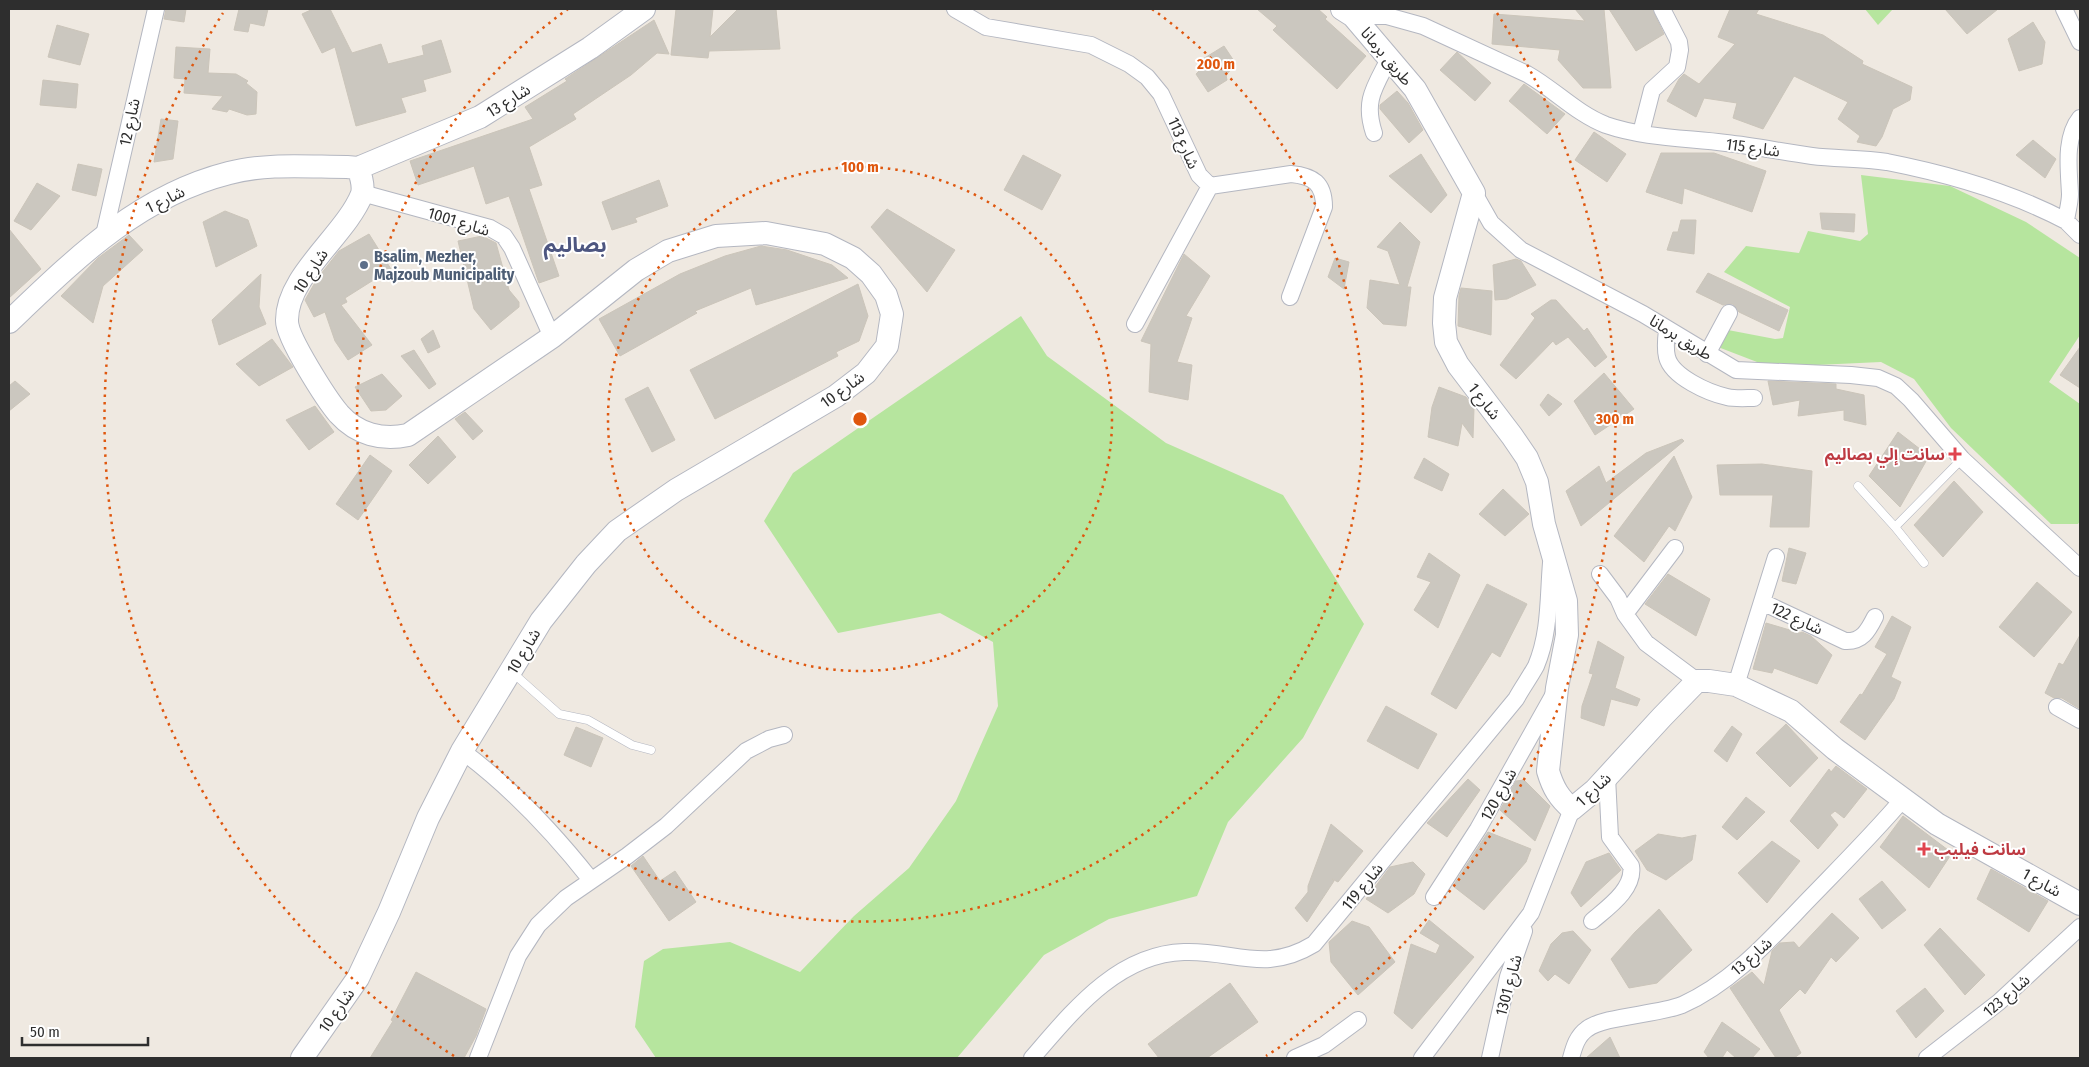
<svg xmlns="http://www.w3.org/2000/svg" width="2089" height="1067" viewBox="0 0 2089 1067" font-family="'Fira Sans Condensed','Noto Sans Arabic',sans-serif">
<style>
.green{fill:#b6e59e}
.building{fill:#cbc7bf;stroke:#cbc5ba}
.lines{fill:none;stroke-linecap:round;stroke-linejoin:round}
.lane-casing{stroke:#b4b7c1;stroke-width:9}
.street-casing{stroke:#b4b7c1;stroke-width:18}
.secondary-casing{stroke:#b4b7c1;stroke-width:24}
.lane{stroke:#fff;stroke-width:8}
.street{stroke:#fff;stroke-width:16}
.secondary{stroke:#fff;stroke-width:22}
.ring{fill:none;stroke:#df570e;stroke-width:2.5;stroke-dasharray:2.5 5}
.service-dot{fill:#5c6f8a;stroke:#fff;stroke-width:2}
.health-dot{fill:#e0444e;stroke:#fff;stroke-width:2}
.labels{text-anchor:middle;stroke-width:4;stroke-linejoin:round;paint-order:stroke}
.street-label{font-size:16px;fill:#2e2e2e;stroke:#fff}
.service-label{font-size:16px;font-weight:bold;fill:#4e5e75;stroke:#fff;text-anchor:start}
.health-label{font-size:16px;font-weight:bold;fill:#be3a42;stroke:#fff;text-anchor:end}
.district-label{font-size:21px;font-weight:bold;fill:#4d5680;stroke:#fff}
.centre{fill:#df570e;stroke:#fff;stroke-width:2.5}
.ring-label{font-size:15px;text-anchor:middle;font-weight:bold;fill:#df570e;stroke:#fff;stroke-width:4;stroke-linejoin:round;paint-order:stroke}
</style>
<rect width="100%" height="100%" fill="#efe9e1"/>
<path class="green" d="M1865 9H1893L1878 25Z
M1861 175 1950 186 2026 222 2080 258V335L2049 382 2080 404V521L2078 524H2051L1951 428 1914 379 1881 362 1770 367 1718 347 1728 330 1775 339 1783 338 1790 307 1724 272 1746 246 1799 253 1808 231 1860 241 1868 234Z
M1021 316 1047 356 1166 443 1283 495 1364 624 1303 738 1228 822 1197 896 1109 919 1044 955 957 1058H656L635 1027 644 961 663 949 730 942 800 972 854 916 909 868 956 801 998 706 993 642 940 613 838 633 764 521 793 473Z"/>
<path class="building" d="M166 9H186L184 22 164 19Z
M239 9H268L264 26 250 23 248 32 234 30Z
M313 9H330L352 53 381 44 388 64 424 55 422 46 441 40 451 72 423 80 426 91 401 98 406 112 356 126 335 47 322 53 302 14Z
M676 9H713L710 37 738 9H776L780 49 709 51 708 58 671 55Z
M1257 9H1318L1327 17 1325 19 1366 56 1337 89 1273 30 1277 26Z
M1575 9H1604L1611 88H1583L1558 60 1560 50 1492 44 1494 14 1585 21Z
M1609 9H1652L1664 34 1636 51Z
M1730 9H1759L1756 14 1823 35 1863 61 1862 64 1912 87 1910 100 1893 109 1882 137 1876 146 1857 142 1860 136 1838 119 1848 102 1794 76 1763 129 1733 118 1737 103 1704 98 1696 117 1667 101 1679 79 1684 74 1699 84 1735 44 1718 37Z
M1945 9H1998L1967 34Z
M654 20 669 54 657 53 631 75 573 114 576 119 529 147 542 185 529 189 559 276 539 283 509 196 486 204 474 166 418 185 410 161 533 119 525 107 567 81 565 79Z
M2033 22 2045 42 2042 64 2019 71 2008 39Z
M57 25 89 34 80 65 48 57Z
M1224 46 1236 64 1226 75 1227 80 1208 92 1196 74 1201 69 1198 62Z
M176 47 210 49 208 73 236 74 248 81 246 83 257 92 256 114 247 115 229 109 227 112 212 109 223 96 184 93 185 79 174 78Z
M1457 52 1491 83 1475 101 1440 70Z
M43 80 78 84 76 108 40 105Z
M1524 84 1565 114 1547 134 1509 101Z
M1397 91 1408 103 1423 130 1409 143 1380 109V105Z
M161 119 178 121 173 159 154 162Z
M1594 132 1626 154 1607 182 1575 160Z
M2033 140 2056 159 2045 178 2016 155Z
M1661 153H1714L1766 171 1752 212 1684 188 1682 204 1646 192Z
M1421 154 1447 195 1431 213 1389 176Z
M1023 155 1061 175 1042 210 1004 190Z
M78 164 102 169 96 196 72 190Z
M659 180 668 206 635 218 637 222 612 230 602 202Z
M37 183 60 196 31 230 14 221Z
M887 209 955 250 927 292 871 227Z
M225 211 248 220 257 246 216 267 203 222Z
M1820 213 1855 214 1854 232 1822 229Z
M1681 220H1696L1694 254 1667 250 1673 232H1678Z
M1400 222 1420 242 1407 287H1411L1406 326 1383 324 1367 308 1370 280 1400 285 1388 251 1377 247Z
M9 229 41 269 9 298Z
M369 234 391 269 345 298 347 302 341 305 372 345 348 360 335 341 325 312 314 317 305 300 317 279 339 251Z
M129 235 143 250 103 286 93 323 61 296 98 258Z
M482 236 496 243 509 290 519 302V307L491 330 474 309 458 241Z
M761 246 787 250 832 265 848 278 756 305 751 288 695 311 697 313 620 356 599 319 680 274 725 256Z
M1184 254 1210 276 1186 316 1192 318 1177 362 1192 365 1188 400 1149 392 1151 344 1141 341Z
M1335 258 1349 262 1344 289 1328 277Z
M1516 259 1521 261 1536 285 1507 299 1495 300 1493 265Z
M1708 273 1788 310 1779 331 1739 312 1733 304 1723 305 1696 292Z
M261 274 259 307 266 324 219 345 212 320Z
M858 284 868 316 859 341 836 352 838 356 715 419 690 370Z
M1461 288 1492 291 1491 335 1458 326 1459 296Z
M1551 300H1556L1584 331 1587 328 1607 357 1595 367 1568 337 1556 345 1553 341 1516 379 1500 365 1535 318 1531 314Z
M433 330 440 347 428 353 421 339Z
M272 339 293 367 259 386 236 364Z
M2080 347V388L2060 375Z
M414 350 436 384 429 389 401 356Z
M1604 373 1634 409 1595 435 1574 401Z
M382 374 402 396 386 410 371 411 355 387Z
M15 381 30 394 9 411V386Z
M1768 381 1836 384V389L1864 395 1866 425 1844 420V410L1798 416 1800 400 1773 405Z
M648 387 675 440 652 452 625 399Z
M1439 387 1466 397 1474 408 1473 438 1462 423 1458 446 1428 437 1432 407Z
M1548 394 1562 404 1549 416 1540 405Z
M315 406 334 432 309 450 286 420Z
M465 412 483 431 473 440 455 419Z
M1898 432 1929 456 1900 507 1869 476Z
M438 436 456 457 428 484 409 465Z
M1682 439 1684 441 1581 526 1566 491 1599 466 1606 483 1646 453Z
M370 455 392 471 358 520 336 504Z
M1674 456 1692 497 1675 531 1669 526 1644 562 1614 536Z
M1424 458 1449 474 1442 491 1414 478Z
M1762 464 1812 471 1809 527H1770L1773 495H1720L1717 465Z
M1954 481 1983 512 1943 557 1914 525Z
M1503 489 1529 514 1505 536 1479 514Z
M1789 548 1806 553 1796 584 1782 581Z
M1429 553 1460 575 1438 628 1414 610 1431 582 1417 577Z
M1668 574 1710 599 1696 636 1645 604Z
M2037 582 2072 612 2034 657 1999 627Z
M1487 584 1527 604 1500 657 1492 652 1456 709 1431 694Z
M1892 616 1911 627 1891 677 1901 682 1894 699 1865 740 1840 722 1860 694 1862 695 1887 654 1875 647Z
M1766 623 1800 633 1802 632 1811 636 1832 655 1817 684 1774 668 1772 673 1753 669Z
M2080 635V709L2062 698H2054L2045 693 2059 663 2063 665Z
M1598 641 1624 657 1615 688 1640 699 1637 706 1611 699 1604 726 1581 718 1582 706 1593 674 1589 673Z
M1386 706 1437 734 1418 769 1367 741Z
M1786 724 1818 758 1790 787 1756 753Z
M1732 726 1742 734 1727 762 1714 751Z
M576 727 603 738 591 767 564 755Z
M1836 766 1867 789 1844 818 1835 811 1830 815 1838 825 1818 849 1790 821 1829 769 1831 772Z
M1468 779 1480 790 1447 837 1427 823Z
M1524 780 1550 806 1535 841 1500 810 1516 781Z
M1746 797 1765 812 1737 840 1722 827Z
M1903 816 1952 853 1929 888 1880 847Z
M1331 824 1363 851 1338 882 1332 879 1334 881 1307 922 1295 908 1308 892V886Z
M1488 832 1531 849 1526 862 1484 910 1453 886Z
M1658 834 1682 838 1696 835 1692 860 1666 880 1647 870 1635 851Z
M1772 841 1800 861 1767 903 1738 873Z
M1609 853 1621 870 1581 907 1571 893 1586 862Z
M643 856 660 881 675 871 696 902 669 921 631 866Z
M1413 862 1425 874 1414 894 1388 913 1366 899 1390 867Z
M1991 869 2048 901 2029 932 1977 899Z
M1882 881 1906 910 1882 929 1859 899Z
M1659 909 1692 950 1657 983 1629 988 1611 959 1635 932Z
M1832 913 1859 938 1836 962 1831 957 1805 994 1800 989 1779 1010 1801 1053 1794 1058H1776L1730 988 1752 972 1764 985 1772 951 1780 943 1794 942 1799 948Z
M1429 920 1474 957 1412 1029 1394 1013 1411 944 1436 954 1440 945 1420 933Z
M1352 921 1369 927 1395 962 1358 995 1331 962 1329 942Z
M1940 928 1985 975 1965 995 1924 945Z
M1573 931 1591 950 1569 984 1555 974 1548 981 1539 971 1551 944 1562 933Z
M416 972 486 1009 476 1036 464 1058H370L393 1021 391 1020Z
M1230 983 1258 1022 1207 1058H1159L1148 1044Z
M1925 988 1944 1011 1916 1038 1896 1011Z
M1722 1022 1760 1049 1752 1058H1736L1727 1050 1722 1058H1709L1704 1052Z
M1610 1037 1620 1058H1586Z"/>
<g class="lines">
<g class="lane-casing">
<path id="lane" d="M1858 486 1895 527
M1924 563 1895 527 1962 459
M513 673 559 714 588 720 632 745 651 750"/>
</g>
<g class="street-casing">
<path id="street" d="M955 9 986 27 1091 45 1129 64 1147 77 1161 94 1199 175 1210 186 1291 174C1313 176 1324 183 1324 207L1290 297
M2064 9 2080 42
M1353 16H1387L1423 26 1527 74C1554 89 1577 114 1606 125 1644 138 1686 138 1726 143 1754 146 1783 152 1812 156 1836 159 1862 158 1887 162 1948 174 2011 192 2066 221 2067 212 2070 203 2070 194 2069 170 2064 138 2080 118
M1374 133C1363 100 1375 87 1390 57
M1641 133 1652 90 1677 67 1680 50 1679 42 1662 9
M362 193 490 228 504 236 512 248 552 337
M1474 193 1491 223 1521 250 1643 314 1736 370 1851 375 1878 378 1896 386 1911 400 1962 459 2080 568
M2066 221 2080 235
M104 235 156 9
M1135 324 1210 186
M1667 330C1666 338 1665 349 1667 357 1672 377 1709 393 1727 397 1735 399 1746 398 1754 398
M1707 354 1729 313
M1600 574 1618 598 1625 614 1646 643 1697 681
M1762 602 1845 641C1862 642 1868 631 1875 617
M1625 614 1675 548
M1736 685 1776 557
M2057 707 2080 720
M462 751C512 788 553 832 591 880
M1434 897 1478 829 1554 694
M1592 921C1607 908 1635 889 1631 866L1610 837 1607 777
M478 1058 518 956 538 925 566 898 627 856 666 826 746 751 769 739 784 735
M1032 1058C1072 1012 1117 954 1184 952 1234 950 1265 974 1314 944L1516 699C1522 688 1530 677 1536 666 1550 633 1548 598 1551 563
M1295 1058 1324 1045 1358 1020
M1422 1058 1531 913 1572 809
M1490 1058 1508 977 1524 931
M1571 1058C1574 1047 1577 1036 1587 1029 1604 1016 1656 1015 1682 1005 1734 982 1773 936 1812 896 1843 864 1874 833 1903 799
M1927 1058 1999 1002 2080 927"/>
</g>
<g class="secondary-casing">
<path id="secondary" d="M1342 9 1353 16 1415 89 1474 193 1445 298 1444 323 1446 342 1458 365 1512 436 1527 458 1537 482 1544 524 1566 601 1567 635 1557 688 1548 771C1553 788 1559 798 1572 809L1595 790 1662 717 1697 681H1709L1736 685 1791 711 1835 749 1937 824 2080 904
M358 168 480 117 590 48 644 9
M9 322C75 259 138 196 229 173 266 163 309 167 347 167L358 168
M302 1058 358 978 389 912 428 818 462 751 541 621 586 564 617 531 676 490 836 396 866 373 887 346 892 314 886 295 871 274 853 258 825 244 766 233 716 236 668 251 636 270 552 337 408 435C382 441 357 434 339 414 327 400 287 338 287 321 286 276 346 235 362 194 364 186 361 176 358 168"/>
</g>
<use href="#lane" class="lane"/>
<use href="#street" class="street"/>
<use href="#secondary" class="secondary"/>
</g>
<g class="ring">
<circle cx="860" cy="419" r="252"/>
<path d="M1152 9A503 503 0 1 1 568 9"/>
<path d="M454 1056A755 755 0 0 1 223 13M1497 13A755 755 0 0 1 1266 1056"/>
</g>
<circle class="service-dot" cx="364" cy="265" r="5"/>
<g class="health-dot">
<path d="M1952.5 446.5h5v5h5v5h-5v5h-5v-5h-5v-5h5z"/>
<path d="M1921.5 841.5h5v5h5v5h-5v5h-5v-5h-5v-5h5z"/>
</g>
<g class="labels">
<g class="street-label">
<text transform="translate(1387 56) rotate(50)" y="6">طريق برمانا</text>
<text transform="translate(508 100) rotate(-32)" y="6">شارع 13</text>
<text transform="translate(129 122) rotate(-78)" y="6">شارع 12</text>
<text transform="translate(1184 143) rotate(66)" y="6">شارع 113</text>
<text transform="translate(1753 147) rotate(8)" y="6">شارع 115</text>
<text transform="translate(165 199) rotate(-26)" y="6">شارع 1</text>
<text transform="translate(459 221) rotate(17)" y="6">شارع 1001</text>
<text transform="translate(310 271) rotate(-57)" y="6">شارع 10</text>
<text transform="translate(1681 337) rotate(32)" y="6">طريق برمانا</text>
<text transform="translate(842 389) rotate(-36)" y="6">شارع 10</text>
<text transform="translate(1485 401) rotate(52)" y="6">شارع 1</text>
<text transform="translate(1797 618) rotate(25)" y="6">شارع 122</text>
<text transform="translate(523 651) rotate(-59)" y="6">شارع 10</text>
<text transform="translate(1593 789) rotate(-43)" y="6">شارع 1</text>
<text transform="translate(1498 794) rotate(-61)" y="6">شارع 120</text>
<text transform="translate(2042 882) rotate(29)" y="6">شارع 1</text>
<text transform="translate(1362 886) rotate(-51)" y="6">شارع 119</text>
<text transform="translate(1751 956) rotate(-41)" y="6">شارع 13</text>
<text transform="translate(1508 985) rotate(-75)" y="6">شارع 1301</text>
<text transform="translate(2006 995) rotate(-41)" y="6">شارع 123</text>
<text transform="translate(336 1010) rotate(-55)" y="6">شارع 10</text>
</g>
<g class="service-label">
<text x="374" y="262">Bsalim, Mezher,<tspan x="374" dy="18">Majzoub Municipality</tspan></text>
</g>
<g class="health-label">
<text x="1945" y="460">سانت إلي بصاليم</text>
<text x="1934" y="855" text-anchor="start">سانت فيليب</text>
</g>
<g class="district-label">
<text x="575" y="252">بصاليم</text>
</g>
</g>
<circle cx="860" cy="419" r="8" class="centre"/>
<g class="ring-label">
<text x="1216" y="69">200 m</text>
<text x="860" y="172">100 m</text>
<text x="1615" y="424">300 m</text>
</g>
<rect width="2089" height="1067" fill="none" stroke="#2e2e2e" stroke-width="20"/>
<path d="M22 1037v8h126v-8" fill="none" stroke="#2e2e2e" stroke-width="2.5"/>
<text x="30" y="1037" font-size="15" fill="#2e2e2e" stroke="#ffffff" stroke-width="4" paint-order="stroke">50 m</text>
</svg>
